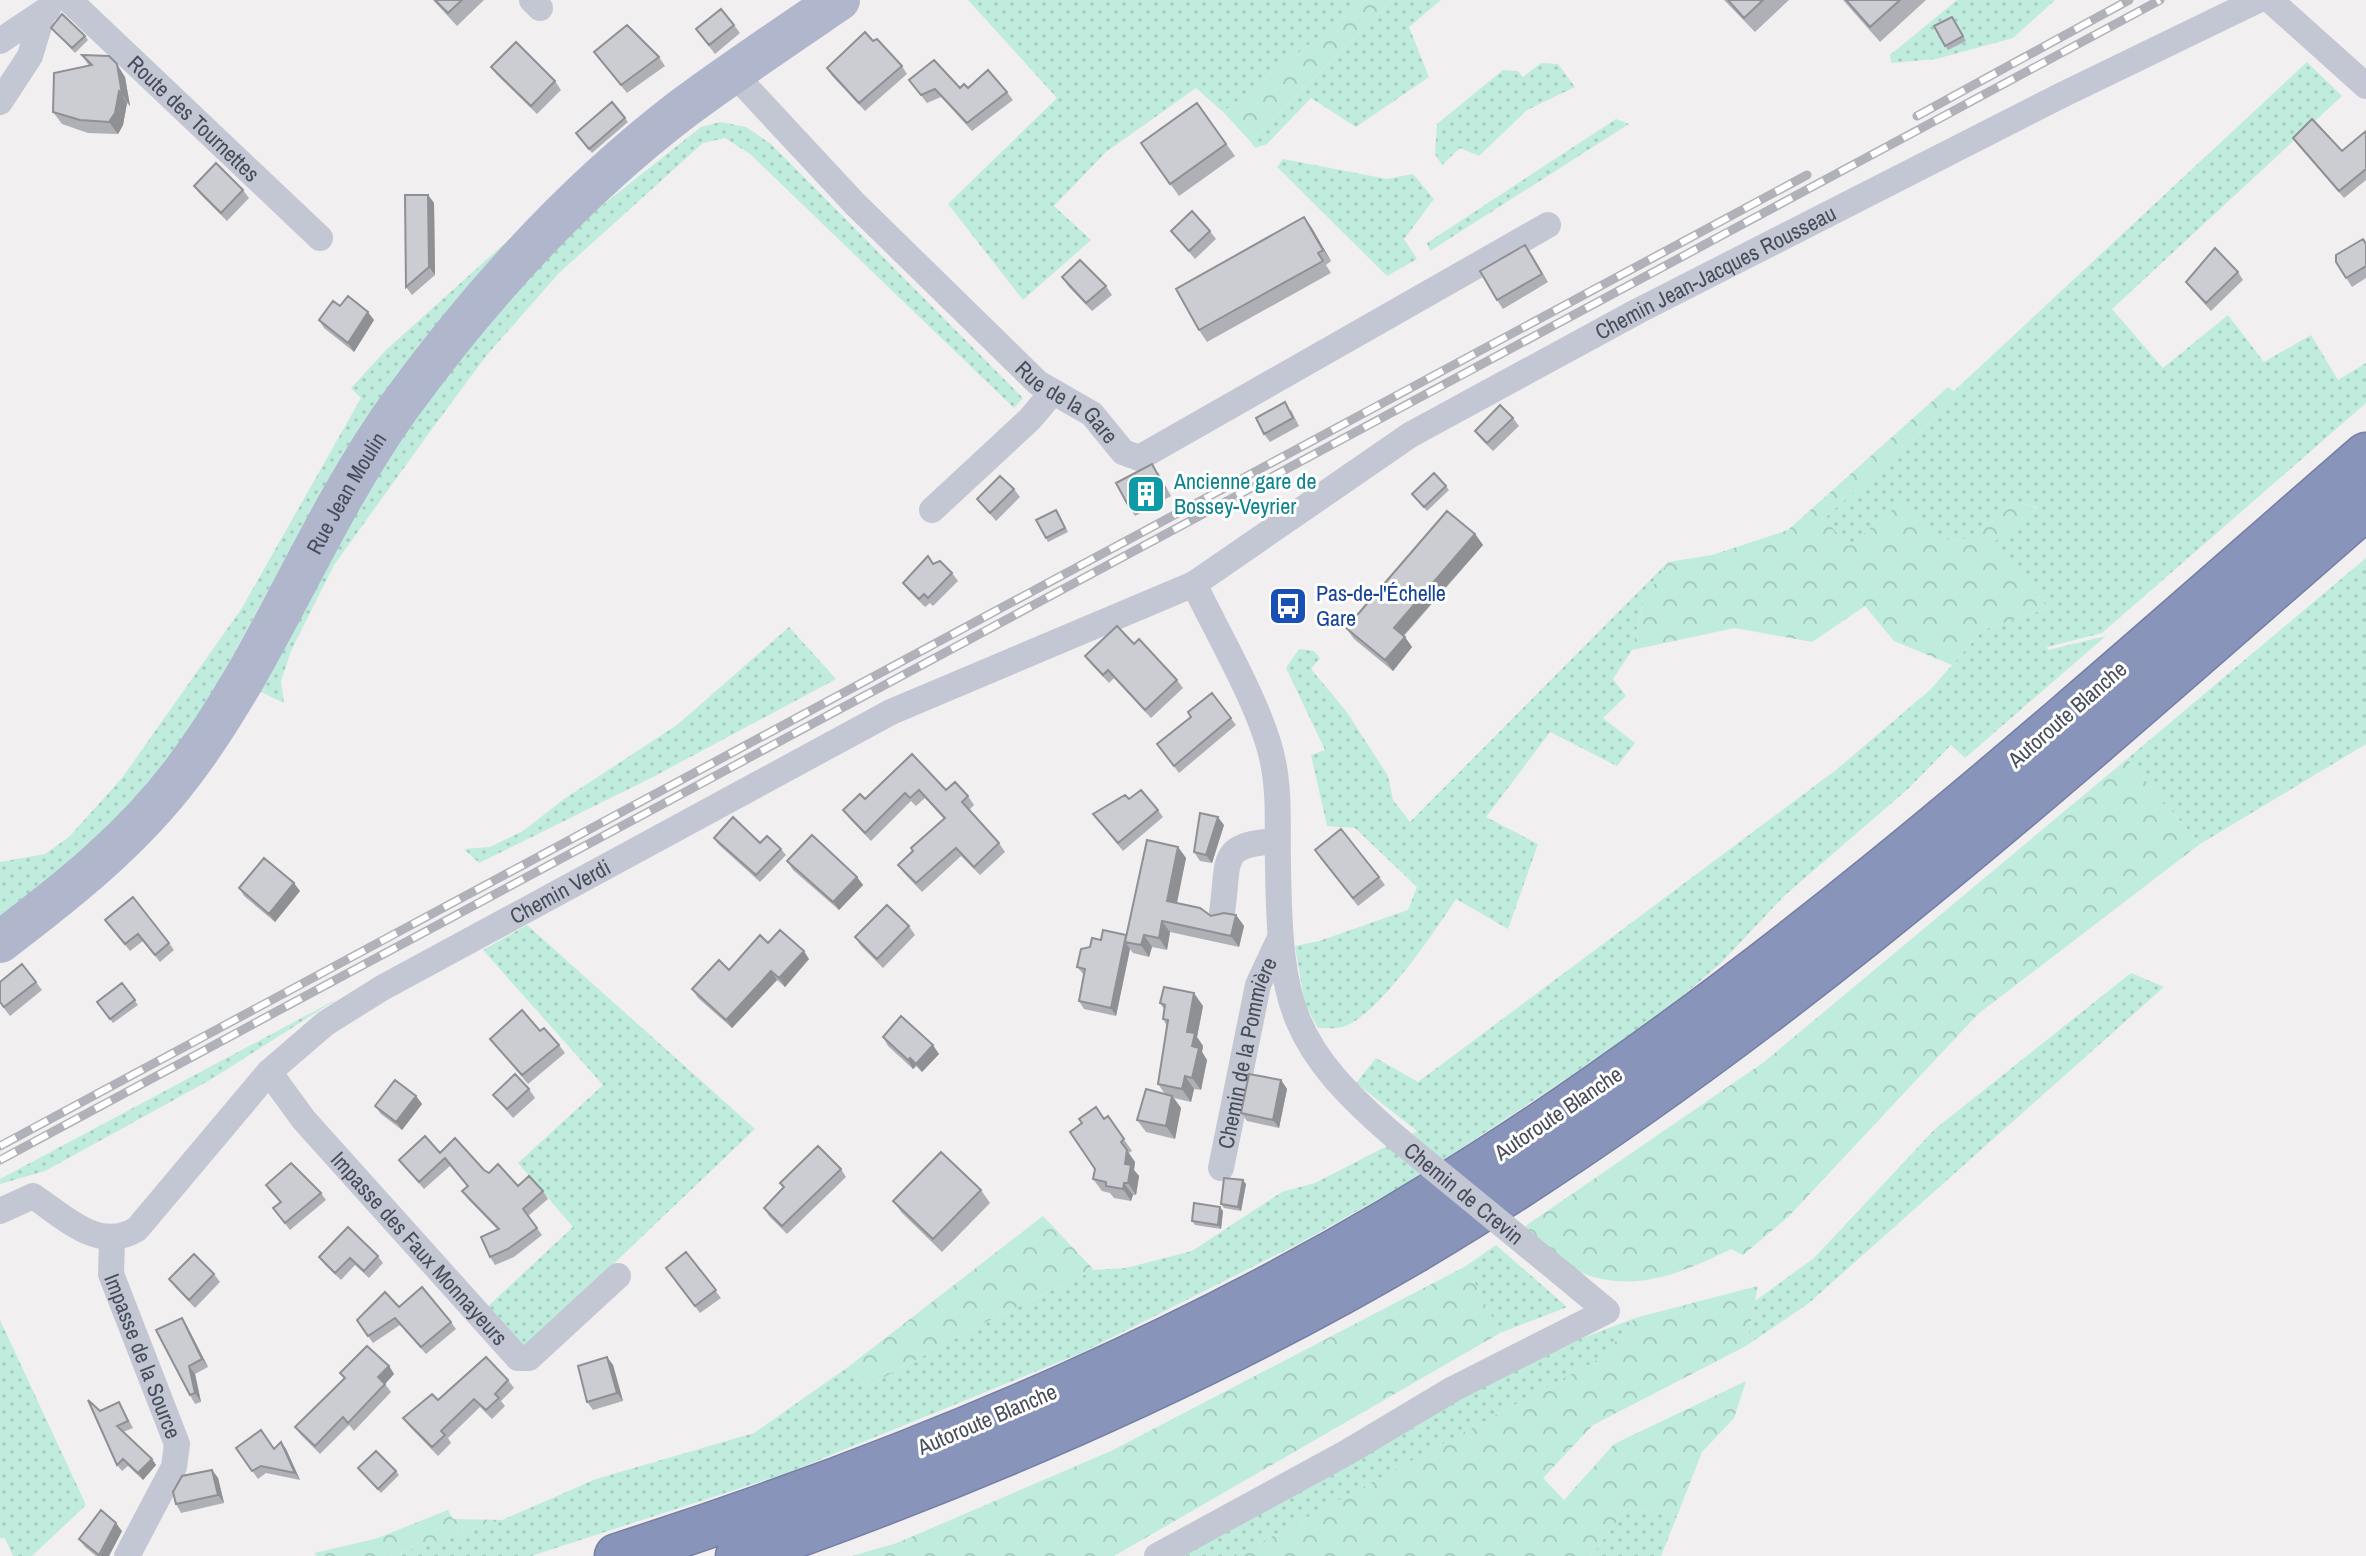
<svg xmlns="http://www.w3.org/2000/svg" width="2366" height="1556" viewBox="0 0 2366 1556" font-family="'Archivo Narrow',sans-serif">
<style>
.grass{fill:url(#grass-dots)}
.forest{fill:url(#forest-crowns)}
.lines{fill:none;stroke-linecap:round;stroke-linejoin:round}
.motorway-casing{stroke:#757fa6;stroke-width:47}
.minor{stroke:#c3c7d3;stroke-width:26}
.primary{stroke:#b0b6cc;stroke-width:42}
.motorway{stroke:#8994bb;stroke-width:44}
.rail-casing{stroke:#b1b2b9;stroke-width:9}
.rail{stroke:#fff;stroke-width:6;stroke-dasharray:18;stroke-linecap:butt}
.minor-bridge{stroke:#c3c7d3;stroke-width:26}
.wall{fill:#afb0b5}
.shaded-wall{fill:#8f9094}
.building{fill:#cccdd3;stroke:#8f9094;stroke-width:2}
.labels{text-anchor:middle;stroke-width:6;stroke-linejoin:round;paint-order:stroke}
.street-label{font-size:22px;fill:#484d5b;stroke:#fff}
.culture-label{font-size:22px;fill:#0d838f;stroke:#fff;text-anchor:start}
.transit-label{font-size:22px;fill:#164399;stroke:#fff;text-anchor:start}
</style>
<defs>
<pattern id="grass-dots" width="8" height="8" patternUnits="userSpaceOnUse" patternTransform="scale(2)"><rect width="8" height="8" fill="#c0ecdd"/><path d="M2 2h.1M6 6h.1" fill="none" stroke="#a6ccc0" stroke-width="1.8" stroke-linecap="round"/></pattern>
<pattern id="forest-crowns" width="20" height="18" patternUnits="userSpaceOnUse" patternTransform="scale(2)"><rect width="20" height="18" fill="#c0ecdd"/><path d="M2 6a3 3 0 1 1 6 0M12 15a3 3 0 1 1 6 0" fill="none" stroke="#a6ccc0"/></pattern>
</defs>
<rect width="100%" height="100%" fill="#f1efef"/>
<path class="grass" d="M968 0H1366L1223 112 1196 88 1106 152 1054 206 1091 240 1023 300 948 204 1057 98Z
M1393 0H1441L1409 27 1429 77 1356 127 1311 98 1267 144 1255 148 1250 141Z
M1957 0H2055L2013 38 1936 59 1891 63 1890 55Z
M2307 62 2342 96 2112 309 2163 368 2228 315 2264 362 2311 335 2338 380 2366 363V403L2102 633 2047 647 2048 650 2106 636 1965 758 1951 745 1909 788 1784 896 1721 963 1693 987 1635 1033 1442 1161 1412 1134 1417 1131 1356 1083 1376 1058 1418 1082 1836 770 1930 690 1983 630 2048 608 1993 542 2038 508 2018 502 1966 539 1940 540 1904 501 1849 546 1823 519 1926 427 1954 391Z
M1541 63 1558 64 1575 87 1527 110 1479 156 1460 148 1442 165 1435 154 1437 124 1503 70 1518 71 1523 77Z
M1616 119 1629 124 1430 251 1427 243Z
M720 122 746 127 771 144 1023 398 1014 408 750 154 725 138 703 143 559 273 486 356 429 433 334 565 291 651 281 681 284 703 259 691 327 558 420 409 533 272 600 207 701 127Z
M1283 159 1387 179 1413 174 1434 199 1404 239 1417 259 1387 276 1277 167Z
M532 219 331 476 199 717 130 809 0 921V862L45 854 69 837 122 778 242 608 361 398 351 388 387 349Z
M2366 558V744L2200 844 2127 759Z
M1668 562 1644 600 1632 650 1613 679 1626 696 1603 718 1635 743 1617 766 1550 732 1486 817 1538 844 1508 929 1456 899C1435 931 1379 1015 1343 1027 1336 1029 1325 1028 1318 1028L1305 1004 1295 946 1319 941 1408 910 1417 887 1355 828 1327 826 1311 755 1325 750 1286 668 1299 649 1314 651 1320 658 1311 669 1346 711 1388 776 1393 800 1410 822Z
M789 627 836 679 653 777 479 863 464 849 490 847 523 831 564 799 677 725Z
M527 925 755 1129 525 1348 486 1308 573 1227 518 1163 603 1085 483 950Z
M2131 973 2164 987 1809 1303 1746 1346 1755 1301 1814 1258 1935 1129Z
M339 998 210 1080 45 1171 0 1184V1179Z
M1389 1145 1423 1174 1300 1243 1081 1353 787 1473 531 1556H390L502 1520 596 1479 754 1433 848 1367 866 1387 982 1324 1094 1270 1126 1268 1192 1251 1282 1192 1315 1183Z
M1496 1245 1567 1307 1500 1333 1466 1266Z
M1635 1318 1602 1358 1236 1556H1178L1417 1426 1467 1395 1575 1341Z
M0 1320 86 1505 32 1556H13L5 1538H0Z
M1627 1508 1677 1516 1661 1556H1591Z"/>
<path class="forest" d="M1366 0H1393L1250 141 1223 112Z
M1948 387 1954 391 1926 427 1824 519 1849 546 1904 500 1940 540 1966 539 2018 502 2039 509 1994 542 2048 608 1983 630 1952 665 1894 641 1865 606 1812 642 1735 628 1632 650 1644 600 1668 562 1712 555 1788 530Z
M2127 759 2200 844 1978 1014 1789 1216 1743 1255 1731 1249C1680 1274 1628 1297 1571 1268 1554 1259 1538 1240 1524 1227L1764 1062Z
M1043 1216 1094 1270 982 1324 866 1387 848 1367Z
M1466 1266 1500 1333 1114 1556H852L897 1543 1111 1451Z
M1758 1286 1746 1346 1593 1425 1543 1478 1564 1500 1614 1444 1746 1381 1734 1418 1702 1452 1677 1516 1627 1508 1591 1556H1236L1601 1358 1635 1318Z
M448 1510 453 1519 502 1520 390 1556H317L314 1553 375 1539Z"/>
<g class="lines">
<g class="motorway-casing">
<path id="motorway" d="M617 1556C922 1458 1223 1332 1492 1157 1807 954 2084 700 2366 455
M738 1556C973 1474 1203 1375 1417 1249 1764 1043 2063 771 2366 507"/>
</g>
<g class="minor">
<path id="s1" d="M69 0 320 238"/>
<path d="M532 0 540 8"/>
<path d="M2270 0 2366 86"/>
<path d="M0 41 48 9"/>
<path id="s2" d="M733 73 855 204 1038 383 1092 414 1123 452 1139 458 1548 225"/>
<path d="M0 102 30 56 43 13"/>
<path d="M932 510 1030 419 1052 393"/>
<path d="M1194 584C1218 634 1263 710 1273 762 1280 796 1277 831 1278 865 1280 1006 1289 1046 1399 1140"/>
<path d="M1222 912C1230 859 1217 845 1277 841"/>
<path id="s3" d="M269 1072 304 1120 518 1358H529L618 1276"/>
<path id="s4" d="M1221 1168 1258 985 1279 940"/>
<path id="s5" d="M0 1211 33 1196C65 1217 99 1253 137 1229L269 1072 326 1023 382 988 891 712 1194 584 1410 435 1638 311 2060 96 2258 0"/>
<path id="s6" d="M112 1240 111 1274 177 1444 174 1467 127 1556"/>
<path d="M1157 1556 1346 1453 1453 1389 1607 1311 1560 1272"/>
</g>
<path class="primary" id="s7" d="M0 942C67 891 132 840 183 772 268 660 316 523 399 407 478 298 573 193 681 110 732 72 786 36 839 0"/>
<use href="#motorway" class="motorway"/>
<g class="rail-casing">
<path id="rail" d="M1917 116 2129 0
M0 1146 1807 175
M0 1160 2160 0"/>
</g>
<use href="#rail" class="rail"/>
<path class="minor-bridge" id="s8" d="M1399 1140 1560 1272"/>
</g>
<path class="wall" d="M433 0H484L457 26Z
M1724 0H1789L1755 32Z
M1843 0H1926L1880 42Z
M1955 21 1966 41 1948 50 1945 46Z
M734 25 740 33 715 54 696 29Z
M51 28 85 36 88 40 75 53Z
M873 41 902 66 907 74 865 111 832 76 827 68Z
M594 52 659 57 665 66 627 93Z
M82 55 125 77 130 106 127 103 123 125 118 134 88 133 62 124 53 112 89 66Z
M491 67 555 81 561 90 537 114 497 75Z
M909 80 960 88 1007 92 1013 100 972 131 941 97 927 103Z
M612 102 628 122 592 153 579 137Z
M1197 103 1235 156 1179 196 1141 143Z
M2366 131V180L2344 198 2293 138 2342 151Z
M194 186 243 190 249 198 227 221 200 194Z
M428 195 434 203 435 275 412 295 406 287Z
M1304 217 1331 261 1326 265 1331 273 1207 342 1199 330Z
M1171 231H1210L1216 239 1195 259Z
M2366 244V278L2352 287 2336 262Z
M1531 253 1548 282 1503 309 1497 300Z
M2238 272 2243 280 2211 311 2192 290 2186 282Z
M1062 277 1106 286 1112 295 1092 311 1068 286Z
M340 306 374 320 354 352 324 328 319 320Z
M1291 410 1299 426 1270 442 1264 434Z
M1513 418 1519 426 1493 451 1481 439 1475 431Z
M1158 472 1171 496 1135 516 1129 507Z
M1446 486 1449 490 1427 511 1412 494Z
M1014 489 1020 497 996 521 977 499Z
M1059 514 1068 532 1048 542 1046 538Z
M1475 534 1483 545 1404 636 1412 647 1393 671 1354 639 1346 628Z
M933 564 952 573 958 581 933 606 930 603 925 607 909 591 903 583Z
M1134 644 1177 680 1183 688 1151 718 1114 678 1109 683 1091 664 1085 656Z
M1212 693 1236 725 1179 773 1157 744 1191 717Z
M912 754 946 790 968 796 974 805 969 810 999 843 1005 852 980 875 961 856 922 892 904 873 898 865 944 819 925 798 916 806 911 801 871 841 849 818 843 810 865 799Z
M1129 799 1158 810 1163 817 1123 851 1093 814Z
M1224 825 1212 863 1200 861 1194 852Z
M714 838 760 843 781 849 786 855 760 882 718 844Z
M1178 847 1186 858 1176 903 1211 916 1236 915 1244 926 1239 947 1170 932 1167 950 1152 947 1149 957 1133 953 1130 949 1116 1016 1084 1009 1079 1001 1084 975 1077 967 1090 947 1101 940 1126 935Z
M1320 858 1379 877 1385 885 1358 906Z
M787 861 857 877 863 885 839 910 793 870Z
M239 888 300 891 275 922 244 896Z
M105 920 169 943 174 950 160 962 143 941 130 951Z
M909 926 915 935 883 968 861 946 855 937Z
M768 943 809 959 785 987 777 980 732 1028 698 998 692 989 729 970Z
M36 982 42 990 10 1016 0 1003Z
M122 983 138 1005 113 1023 97 1002Z
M1160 1003 1203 1006 1197 1037 1203 1046 1202 1052 1207 1060 1201 1090 1194 1089 1191 1102 1174 1098 1181 1108 1175 1139 1146 1132 1137 1120 1165 1094 1158 1084 1167 1026 1163 1019 1164 1009Z
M540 1031 559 1045 565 1053 528 1084 490 1039Z
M883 1037 939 1054 922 1072 916 1066 913 1069 888 1046Z
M1281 1080 1287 1089 1279 1128 1247 1121 1241 1113Z
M529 1089 535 1098 513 1118 493 1095Z
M416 1096 422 1104 402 1130 381 1114 375 1106Z
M1108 1116 1132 1151 1129 1153 1135 1162 1134 1170 1139 1176 1136 1195H1133L1131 1201 1114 1198 1110 1193 1102 1191 1093 1179 1104 1119Z
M440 1153 484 1170 518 1186 543 1191 548 1199 528 1216 542 1235 514 1257 495 1265 490 1257 498 1230 467 1198 462 1191 467 1186 450 1166 424 1189 399 1160Z
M841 1169 846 1177 787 1234 769 1216 764 1208 783 1188 780 1183Z
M1246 1184 1241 1211 1224 1208 1221 1204Z
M266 1185 321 1193 326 1200 290 1230 273 1208 280 1202Z
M981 1190 990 1203 942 1252 902 1213 893 1201Z
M1223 1211 1221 1229 1195 1225 1192 1221Z
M686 1252 721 1298 700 1313 666 1268Z
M378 1256 383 1263 369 1278 355 1265 341 1280 325 1265 319 1257Z
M214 1274 220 1282 195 1308 175 1287 169 1279Z
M399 1307 451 1322 456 1329 426 1354 400 1325 373 1343 357 1320Z
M187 1326 208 1367 195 1374 201 1402 195 1404 190 1395Z
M607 1357 613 1365 623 1401 593 1410 587 1402Z
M389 1366 394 1374 385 1384 391 1392 354 1431 349 1425 320 1454 301 1435 295 1427 344 1378 340 1373Z
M508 1380 514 1388 501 1401 505 1406 492 1419 480 1407 448 1438 451 1443 438 1456 409 1426 403 1418 438 1400Z
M123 1409 133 1428 123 1432 152 1459 156 1465 143 1480 128 1466 122 1471 117 1465 100 1411Z
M281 1442 286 1449 300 1480 266 1473 258 1479 236 1448 274 1449Z
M358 1468 396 1471 399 1475 381 1493Z
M212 1470 218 1478 224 1503 181 1513 176 1504Z
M122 1531 109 1556H96L85 1547 79 1539Z"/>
<path class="shaded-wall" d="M117 64 125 77 130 106 122 94Z
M119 91 127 103 123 125 118 134 109 122Z
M428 195 434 203 435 275 429 267Z
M1304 217 1312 228 1331 261 1323 250Z
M368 312 374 320 354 352 348 343Z
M1475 534 1483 545 1401 638 1394 628Z
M1405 637 1412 647 1393 671 1385 660Z
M1218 817 1224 825 1212 863 1206 855Z
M1178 847 1186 858 1175 913 1167 901Z
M857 877 863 885 839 910 833 902Z
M294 883 300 891 275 922 269 914Z
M1236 915 1244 926 1239 947 1231 936Z
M1162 921 1170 932 1167 950 1159 938Z
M1126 935 1125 942 1130 949 1116 1016 1111 1008Z
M1144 935 1152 947 1149 957 1141 945Z
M804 951 809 959 785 987 779 978Z
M771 971 777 980 732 1028 726 1020Z
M1194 993 1203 1006 1197 1037 1203 1046 1202 1052 1207 1060 1201 1090 1192 1078V1046L1187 1032Z
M933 1045 939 1054 922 1072 916 1064Z
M910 1058 916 1066 913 1069 908 1060Z
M1185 1076 1194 1089 1191 1102 1182 1089Z
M1281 1080 1287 1089 1279 1128 1273 1120Z
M416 1096 422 1104 402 1130 396 1122Z
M1172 1096 1181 1108 1175 1139 1166 1126Z
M1121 1142 1135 1162 1134 1170 1139 1176 1136 1195 1128 1183Z
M1243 1180 1246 1184 1241 1211 1238 1207Z
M1124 1183 1133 1195 1131 1201 1123 1189Z
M1220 1207 1223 1211 1221 1229 1218 1225Z
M182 1318 187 1326 208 1367 202 1359Z
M607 1357 613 1365 623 1401 617 1393Z
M189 1366 195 1374 201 1402 195 1393Z
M389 1366 394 1374 384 1385 378 1377Z
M281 1442 286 1449 300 1480 295 1473Z
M152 1459 156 1465 143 1480 138 1473Z
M212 1470 218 1478 224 1503 218 1495Z
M116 1523 122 1531 109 1556H100Z"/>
<path class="building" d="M435 0H462L448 13Z
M1728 0H1763L1744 18Z
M1846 0H1900L1870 27Z
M721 9 734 25 709 45 696 29Z
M62 14 85 36 72 48 51 28Z
M1952 17 1963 36 1945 46 1934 26Z
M627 25 659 57 621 85 594 52Z
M865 32 873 41 877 39 902 66 859 103 827 68Z
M516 42 555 81 531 106 491 67Z
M82 55 109 56 117 64 122 94 119 91 115 113 109 122 80 120 53 112 54 73 92 65Z
M934 60 960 88 964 84 968 88 988 70 1007 92 967 123 935 89 921 95 909 80Z
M612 102 625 118 589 149 576 133Z
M1197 103 1226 144 1170 184 1141 143Z
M2312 119 2342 151 2366 131V169L2339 191 2293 138Z
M216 163 243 190 221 213 194 186Z
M405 195H428L429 267 406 287Z
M1192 211 1210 231 1189 251 1171 231Z
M1304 217 1323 250 1318 253 1323 261 1199 330 1176 289Z
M2363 239 2366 244V266L2346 278 2336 262V255Z
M1525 245 1542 274 1497 300 1480 271Z
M2215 248 2238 272 2206 303 2186 282Z
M1080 260 1106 286 1086 303 1062 277Z
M348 296 368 312 348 343 319 320 333 301 340 306Z
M1285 402 1293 418 1264 434 1256 418Z
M1500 405 1513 418 1487 443 1475 431Z
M1152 464 1165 488 1129 507 1116 483Z
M1434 473 1446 486 1424 507 1412 494Z
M1000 476 1014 489 990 513 977 499Z
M1056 510 1065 528 1046 538 1036 520Z
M1447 511 1475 534 1394 628 1405 637 1385 660 1346 628Z
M928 556 933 564 940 561 952 573 928 598 924 594 919 599 903 583Z
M1117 626 1134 644 1139 639 1177 680 1145 710 1108 670 1103 675 1085 656Z
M1212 693 1231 718 1174 766 1157 744 1191 717 1188 712Z
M912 754 946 790 955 782 968 796 962 802 999 843 974 867 956 848 916 883 898 865 913 851 911 848 945 818 919 790 910 798 905 793 865 833 843 810 860 794 865 799Z
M1141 790 1158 810 1118 843 1093 814 1125 795 1129 799Z
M1200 813 1218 817 1206 855 1194 852Z
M733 817 760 843 767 836 781 849 756 875 714 838Z
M1341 829 1379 877 1353 898 1315 850Z
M812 835 857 877 833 902 787 861Z
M1147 840 1178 847 1167 901 1200 908 1211 916 1224 913 1236 915 1231 936 1162 921 1159 938 1144 935 1141 945 1125 942Z
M264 858 294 883 269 914 239 888Z
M133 897 169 943 155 955 138 934 125 944 105 920Z
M887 905 909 926 877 959 855 937Z
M780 930 804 951 779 978 771 971 726 1020 692 989 719 960 729 970 760 935 768 943Z
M1103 930 1126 935 1111 1008 1079 1001 1085 969 1077 967 1081 949 1090 947 1092 938 1101 940Z
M22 964 36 982 4 1007 0 1002V982Z
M122 983 135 1000 110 1019 97 1002Z
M1164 987 1194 993 1187 1032 1195 1033 1192 1046 1199 1048 1192 1078 1185 1076 1182 1089 1158 1084 1168 1020 1163 1019 1165 1005 1160 1003Z
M522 1010 540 1031 544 1028 559 1045 522 1075 490 1039Z
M901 1016 933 1045 916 1064 910 1058 908 1060 883 1037Z
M515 1074 529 1089 507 1109 493 1095Z
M1249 1074 1281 1080 1273 1120 1241 1113Z
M395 1080 416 1096 396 1122 375 1106Z
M1146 1089 1172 1096 1166 1126 1137 1120Z
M1096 1107 1104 1119 1108 1116 1124 1139 1121 1142 1127 1150 1125 1164 1131 1165 1128 1183H1124L1123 1189 1106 1186V1182L1093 1179 1095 1169 1070 1132 1082 1123 1079 1119Z
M425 1136 440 1153 455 1138 484 1170 489 1173 498 1164 518 1186 529 1176 543 1191 523 1209 537 1228 508 1249 490 1257 481 1237 499 1229 462 1191 468 1186 445 1158 419 1182 399 1160Z
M818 1146 841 1169 782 1226 764 1208 784 1187 780 1183Z
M941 1152 981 1190 933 1239 893 1201Z
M291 1163 321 1193 285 1223 273 1208 281 1202 266 1185Z
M1224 1178 1243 1180 1238 1207 1221 1204Z
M1194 1203 1220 1207 1218 1225 1192 1221Z
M348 1227 378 1256 364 1271 350 1258 335 1273 319 1257Z
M686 1252 716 1290 695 1306 666 1268Z
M194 1254 214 1274 189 1300 169 1279Z
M422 1287 451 1322 421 1347 395 1318 368 1336 357 1320 385 1292 399 1307Z
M182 1318 202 1359 189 1366 195 1393 190 1395 156 1330Z
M367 1346 389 1366 378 1377 385 1384 348 1423 343 1417 315 1446 295 1427 345 1378 340 1373Z
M486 1357 508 1380 495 1394 499 1398 486 1410 474 1399 441 1431 445 1435 432 1447 403 1418 432 1394 438 1400Z
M607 1357 617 1393 587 1402 578 1366Z
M88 1400 100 1411 119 1402 128 1421 117 1426 152 1459 138 1473 123 1459 117 1465Z
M261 1430 274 1449 281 1442 295 1473 261 1466 252 1471 236 1448Z
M376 1451 396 1471 378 1489 358 1468Z
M212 1470 218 1495 176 1504 173 1492 182 1476Z
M101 1510 116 1523 99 1555 79 1539Z"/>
<defs>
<g id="building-square" transform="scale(2)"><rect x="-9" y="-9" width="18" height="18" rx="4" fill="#0f9aa8" stroke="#fff"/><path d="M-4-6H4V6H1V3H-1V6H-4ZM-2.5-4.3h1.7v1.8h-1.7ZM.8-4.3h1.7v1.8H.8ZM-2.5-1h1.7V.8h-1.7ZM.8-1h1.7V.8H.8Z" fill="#fff"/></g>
<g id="bus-square" transform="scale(2)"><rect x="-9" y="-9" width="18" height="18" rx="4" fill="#1a4fb4" stroke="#fff"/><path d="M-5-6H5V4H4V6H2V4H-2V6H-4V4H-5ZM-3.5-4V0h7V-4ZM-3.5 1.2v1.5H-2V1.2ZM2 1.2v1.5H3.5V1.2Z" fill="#fff"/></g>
</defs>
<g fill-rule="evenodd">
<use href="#building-square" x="1146" y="494"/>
<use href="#bus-square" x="1288" y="606"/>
</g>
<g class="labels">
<g class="street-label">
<text dy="8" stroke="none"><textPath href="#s1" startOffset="172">Route des Tournettes</textPath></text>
<text dy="8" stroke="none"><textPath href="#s5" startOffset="2016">Chemin Jean-Jacques Rousseau</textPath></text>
<text dy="8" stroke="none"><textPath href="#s2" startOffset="470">Rue de la Gare</textPath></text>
<text dy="8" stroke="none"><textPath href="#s7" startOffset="574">Rue Jean Moulin</textPath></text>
<text transform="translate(2067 714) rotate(-41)" y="8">Autoroute Blanche</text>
<text dy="8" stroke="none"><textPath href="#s5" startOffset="702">Chemin Verdi</textPath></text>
<text dy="8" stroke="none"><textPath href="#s4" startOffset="118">Chemin de la Pommière</textPath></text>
<text transform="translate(1558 1113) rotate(-34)" y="8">Autoroute Blanche</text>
<text dy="8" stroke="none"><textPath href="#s8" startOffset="84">Chemin de Crevin</textPath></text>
<text dy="8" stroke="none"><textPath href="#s3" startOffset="232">Impasse des Faux Monnayeurs</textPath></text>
<text dy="8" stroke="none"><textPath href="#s6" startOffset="122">Impasse de la Source</textPath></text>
<text transform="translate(987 1419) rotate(-23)" y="8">Autoroute Blanche</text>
</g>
<g class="culture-label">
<text x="1174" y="489">Ancienne gare de<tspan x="1174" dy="25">Bossey-Veyrier</tspan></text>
</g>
<g class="transit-label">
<text x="1316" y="601">Pas-de-l'Échelle<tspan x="1316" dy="25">Gare</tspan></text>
</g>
</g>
</svg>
